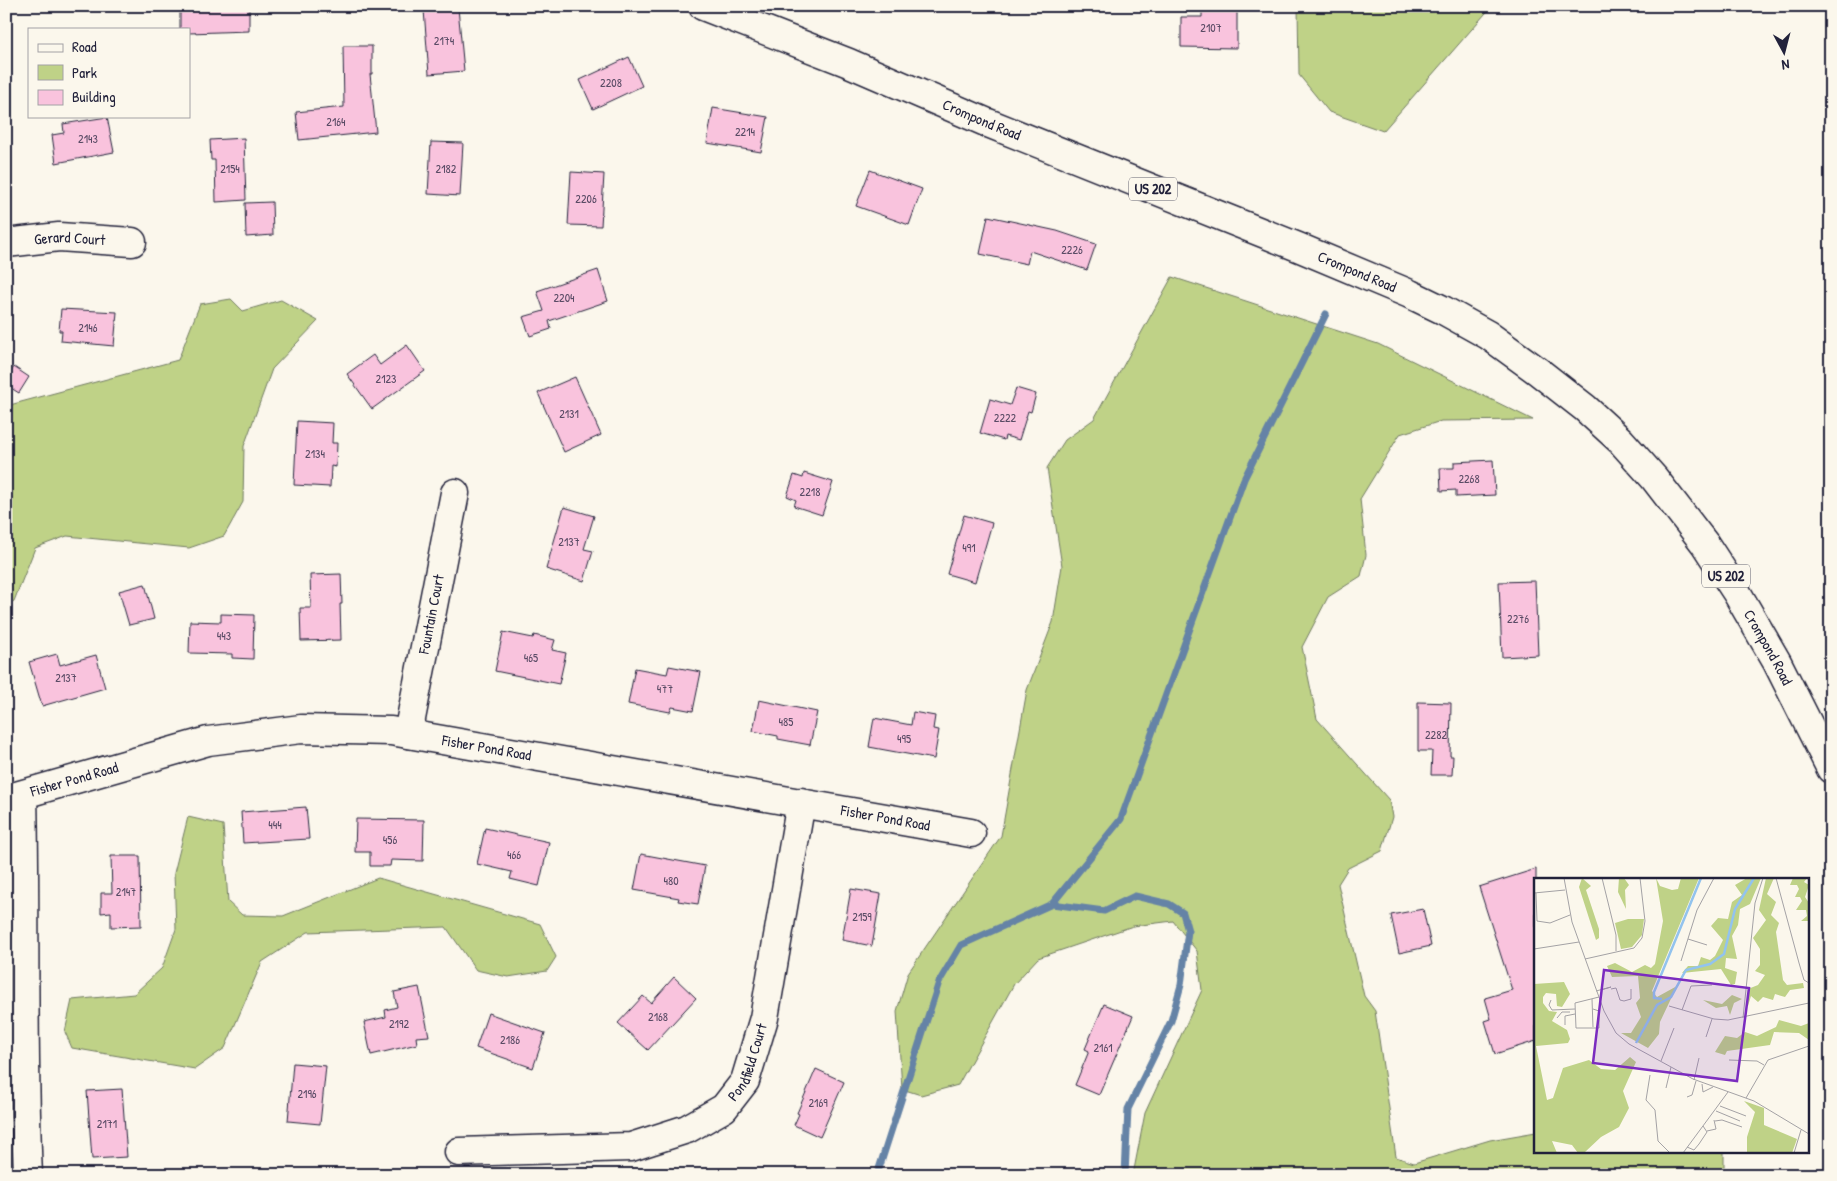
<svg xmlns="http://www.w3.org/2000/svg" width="1837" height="1181" viewBox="0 0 1837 1181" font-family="'Patrick Hand',sans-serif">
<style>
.green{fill:#bfd287;stroke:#707a61}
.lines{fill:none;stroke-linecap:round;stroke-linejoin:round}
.stream{stroke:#6583a6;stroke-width:7}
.building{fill:#f9c3dd;stroke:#22223b}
.minor-casing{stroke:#22223b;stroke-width:31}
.trunk-casing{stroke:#22223b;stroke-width:31}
.minor{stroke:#fbf7ec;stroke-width:28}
.trunk{stroke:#fbf7ec;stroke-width:28}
.labels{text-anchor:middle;stroke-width:5;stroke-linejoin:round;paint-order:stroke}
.number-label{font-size:12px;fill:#584a64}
.shield{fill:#fbf7ec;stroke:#636270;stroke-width:1}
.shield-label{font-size:14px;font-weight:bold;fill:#22223b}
.street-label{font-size:15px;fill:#22223b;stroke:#fbf7ec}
.inset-river{fill:none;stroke:#92c3ee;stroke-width:2.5}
.inset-road{fill:none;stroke:#a4a2a5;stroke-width:1}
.view{fill:#7b2cbf;fill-opacity:0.15;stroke:#7b2cbf;stroke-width:2.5}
.inset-edge{fill:none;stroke:#22223b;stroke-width:2.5}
</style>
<rect width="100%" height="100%" fill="#fbf7ec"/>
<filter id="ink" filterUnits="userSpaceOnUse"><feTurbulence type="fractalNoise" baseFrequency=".02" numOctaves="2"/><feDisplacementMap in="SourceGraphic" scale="10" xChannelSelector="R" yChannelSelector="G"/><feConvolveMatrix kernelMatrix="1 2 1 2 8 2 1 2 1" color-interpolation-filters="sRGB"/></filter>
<g filter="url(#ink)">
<path class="green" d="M1298 6H1492L1383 131 1329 112 1299 75Z
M1172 277 1378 344 1533 420 1441 421 1400 434 1360 499 1366 555 1361 576 1328 597 1302 647 1317 719 1389 800 1392 817 1382 851 1348 868 1338 884 1364 996 1375 1011 1396 1157 1414 1163 1490 1140 1536 1132V1152H1724V1170L1728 1175H1133L1145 1113 1202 990 1197 951 1173 921 1133 926 1038 958 1014 984 958 1085 921 1095 902 1089 897 1011 908 973 1001 836 1027 690 1053 622 1062 566 1047 468 1065 440 1094 419Z
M231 299 243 311 281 300 318 321 272 369 244 446 243 502 224 536 189 548 67 536 35 548 14 601 6 605V406L178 360 200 304Z
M188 817 223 825 228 902 242 915 283 916 378 878 540 924 556 957 547 971 508 977 476 970 446 927 308 932 262 962 225 1048 195 1069 72 1048 65 1032 72 1000 134 994 162 968 176 929 174 873Z"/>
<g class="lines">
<path class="stream" d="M1052 904 1104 911 1135 896 1169 904 1183 913 1188 931 1181 985 1171 1021 1128 1109 1125 1175
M877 1175 939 982 961 945 1052 904 1121 819 1244 479 1326 314"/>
</g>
<path class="building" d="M180 6H249V31L189 33V29H180Z
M1202 6H1237V48L1181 47V17H1202Z
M458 8 464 71 429 74 424 10Z
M343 46H372V74H370L376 132 299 140 296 112 344 107Z
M629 57 642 86 593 109 580 80Z
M713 108 768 117 761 152 707 143Z
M107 117 114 152 56 163 52 135 64 133 63 124Z
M244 138 246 200 216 202 215 160H211L210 140Z
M431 142 463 143 460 196 428 194Z
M870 170 922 189 909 225 856 206Z
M571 172 604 174 601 226 568 225Z
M272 202 273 235 246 237 245 203Z
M988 216 1057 231 1096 244 1087 270 1030 251 1027 264 980 254Z
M598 270 608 301 549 321 551 329 530 336 523 317 544 311 537 291Z
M61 309 117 312 114 346 61 341 62 331H59Z
M407 345 425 371 372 409 347 374 373 355 380 365Z
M14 367 29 377 19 393 6 385V379Z
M575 377 601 435 564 452 538 393Z
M1016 388 1036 394 1031 412 1028 411 1019 440 1005 436 1004 440 980 433 990 399 1010 405Z
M297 421 333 423 332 443H337L336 467 331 466 330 487 294 485Z
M1493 460 1495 495 1456 497V490L1441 491 1440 468H1454V462Z
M804 473 833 482 822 515 794 506 796 500 787 496 794 475 803 478Z
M564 507 594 516 584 549 593 551 584 581 546 569Z
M964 515 992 523 975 582 947 574Z
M341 574 342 604H340L341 640 301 641 300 608H311L310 575Z
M1535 581 1538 655 1502 657 1499 582Z
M145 584 154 619 129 625 119 591Z
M221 614 254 615 253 659 232 658V654L189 653 190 621 221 622Z
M503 632 533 638 534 635 555 640 552 650 566 653 559 684 495 671Z
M57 654 60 665 96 655 105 688 42 706 29 662Z
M669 666 701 672 693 711 672 707 670 712 628 704 635 668 667 674Z
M759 700 817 712 810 745 778 739V736L753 731Z
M1418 702 1451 703 1450 756H1453L1452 775H1431L1432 751H1418Z
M913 712 935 716 933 729 939 730 934 759 869 747 874 718 911 725Z
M306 807 309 839 243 843 241 812Z
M356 819 424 820 423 861 391 860 390 866H370V852H355Z
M485 828 549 842 539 886 510 879 512 872 477 864Z
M641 854 705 866 698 904 678 901 679 898 634 890Z
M111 856H140L141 926 111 927V912L101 913V893H112Z
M1536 869V1041L1495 1054 1485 1021 1491 1019 1485 998 1512 990 1479 887Z
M851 889 881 894 872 946 842 940Z
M1423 909 1431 946 1399 953 1391 915Z
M674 977 696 998 648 1050 618 1023 643 996 651 1003Z
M419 987 429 1036 416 1037 417 1044 371 1055 364 1022 386 1017 385 1010 397 1007 394 992Z
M1104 1004 1133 1016 1099 1095 1075 1085 1089 1051 1085 1049Z
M488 1013 545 1033 533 1068 476 1048Z
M293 1063 326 1066 320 1124 288 1121Z
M816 1069 844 1082 820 1137 794 1125 799 1114 797 1113Z
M122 1089 127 1157 92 1159 87 1091Z"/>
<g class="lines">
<g class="minor-casing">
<g id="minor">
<path id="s1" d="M6 243 59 237 132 242"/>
<path id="s2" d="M408 734 455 493"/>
<path d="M23 795C26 921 22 1048 28 1175"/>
<path id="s3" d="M6 799 208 741 301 729 391 731 971 833"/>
<path id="s4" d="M459 1152 631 1147 687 1129 724 1108 745 1081 764 1018 801 802"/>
</g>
</g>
<g class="trunk-casing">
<g id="trunk">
<path id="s5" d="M703 6 849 63 988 123 1298 247 1410 294 1443 310 1488 335 1539 372 1585 408 1621 441 1654 478 1705 544 1737 593 1777 662 1831 769"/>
</g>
</g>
<use href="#minor" class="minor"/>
<use href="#trunk" class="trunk"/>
</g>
</g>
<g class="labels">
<g class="number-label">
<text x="1211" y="32">2107</text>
<text x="444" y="45">2174</text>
<text x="611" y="87">2208</text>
<text x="336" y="126">2164</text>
<text x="745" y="136">2214</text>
<text x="88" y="143">2143</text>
<text x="230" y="173">2154</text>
<text x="446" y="173">2182</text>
<text x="586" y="203">2206</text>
<text x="1072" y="254">2226</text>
<text x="564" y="302">2204</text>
<text x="88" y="332">2146</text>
<text x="386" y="383">2123</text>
<text x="569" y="418">2131</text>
<text x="1005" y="422">2222</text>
<text x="315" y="458">2134</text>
<text x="1469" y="483">2268</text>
<text x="810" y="496">2218</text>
<text x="569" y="546">2137</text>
<text x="969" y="552">491</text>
<text x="1518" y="623">2276</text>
<text x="224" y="640">443</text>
<text x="531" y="662">465</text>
<text x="66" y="682">2137</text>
<text x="665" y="693">477</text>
<text x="786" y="726">485</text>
<text x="1436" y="739">2282</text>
<text x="904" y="743">495</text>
<text x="275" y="829">444</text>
<text x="390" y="844">456</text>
<text x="514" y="859">466</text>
<text x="671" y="885">480</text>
<text x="126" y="896">2147</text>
<text x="862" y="921">2159</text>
<text x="658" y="1021">2168</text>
<text x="399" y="1028">2192</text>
<text x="510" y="1044">2186</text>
<text x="1103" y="1052">2161</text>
<text x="307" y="1098">2196</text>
<text x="818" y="1107">2169</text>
<text x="107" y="1128">2171</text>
</g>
<g class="shield">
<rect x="1129" y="177.5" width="48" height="23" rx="4"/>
<rect x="1702" y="564.5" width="48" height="23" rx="4"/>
</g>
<g class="shield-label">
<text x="1153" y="194">US 202</text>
<text x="1726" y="581">US 202</text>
</g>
<g class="street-label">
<text dy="5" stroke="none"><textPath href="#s5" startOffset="301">Crompond Road</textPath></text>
<text dy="5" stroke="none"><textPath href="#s1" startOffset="64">Gerard Court</textPath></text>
<text dy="5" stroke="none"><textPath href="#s5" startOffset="706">Crompond Road</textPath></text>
<text dy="5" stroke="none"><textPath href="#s2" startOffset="122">Fountain Court</textPath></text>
<text dy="5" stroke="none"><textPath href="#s5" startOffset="1276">Crompond Road</textPath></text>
<text dy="5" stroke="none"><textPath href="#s3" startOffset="491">Fisher Pond Road</textPath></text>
<text dy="5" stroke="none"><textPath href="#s3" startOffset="71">Fisher Pond Road</textPath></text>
<text dy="5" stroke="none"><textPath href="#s3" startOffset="896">Fisher Pond Road</textPath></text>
<text dy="5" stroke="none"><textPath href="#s4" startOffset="326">Pondfield Court</textPath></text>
</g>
</g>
<g transform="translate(1534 878)">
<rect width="275" height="275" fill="#fbf7ec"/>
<path d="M48 0 57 8 52 12 65 51V60L62 62 45 9ZM85 0H90L95 7 91 12 92 31 84 14ZM122 0 126 8 138 12 144 11 147 0H165L118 113 123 119 143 108 126 144 125 156 114 170 87 155H97L107 139 102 125 106 120 104 98 78 99 73 88 81 85 98 94 111 87 117 90 121 86 129 43ZM213 0H227L216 26 206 31 204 47 198 58 203 81 192 80 191 90 203 94 201 106 197 107 187 91 148 95 154 88H164L167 79 176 82 181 78 189 62 177 48 184 40 194 41 198 24 208 17 201 7ZM232 0H240L233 16 242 24 237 37 245 45 242 54 249 102 253 107 269 105 270 110 256 112 251 119 241 116 239 122 229 119 224 124 217 118 214 128V111L224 107 231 97 221 93 226 87V71L219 60 232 42 225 32ZM259 0H273L270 4 275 7 271 19 275 25V43H267L273 38 272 32H262L268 23 266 19H261L265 11 263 7H256ZM94 41H110L108 57 98 69 87 71 81 45ZM30 104 36 116 28 129 23 128 22 116 12 115 9 119V125L15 133 23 134 18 143 33 152 36 161 34 165 2 168 13 222 19 220 29 190 55 182 67 191 81 192 96 179 102 184 89 213 95 230 85 249 67 259 51 274 44 275 38 267 18 263 23 275H0V106ZM198 117 208 121 200 125 196 137 193 128 182 130 169 122 188 126ZM245 142 267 148 275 145V162L265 155 240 154 236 167 193 173 191 177 181 174 191 158 203 160 211 154 223 158 242 149ZM210 223 230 230V247L263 261 258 275H213V259L221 234Z" fill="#bfd287"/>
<path class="inset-river" d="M128 121 120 120V114L167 0M102 165 123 127 137 119 152 92 176 86 190 76 201 31 220 0"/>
<path class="inset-road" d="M30 0 38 44 70 133 82 155 95 166 159 201 220 223 275 256M68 0 82 57V73M242 0 265 85 270 102 275 105M0 15 31 12M2 15 3 43 16 45 36 37M154 61 173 67M0 71 45 64M51 81 100 70 108 60 111 43 106 0M147 83 163 32 180 0M77 111 82 110 86 122 90 123 97 121V111M62 113 77 109 67 112M58 121 59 149M17 122 15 127 18 132 41 131M135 128 180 141 194 142 275 125M59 131 65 133V150H42L41 125 65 119M148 132 157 108 178 107M23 140 28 134H36M209 140 221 25 229 0M31 147V138L41 136M172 159 178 141M195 182 223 183 230 187M127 183 140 150M116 197 112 222 121 232 124 263 136 275M160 202 165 180M168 206 169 214 179 209M132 210 137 189M153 219 158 217 162 203M212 220 234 182 275 168M186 228 212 238M182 233 206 243M181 243 188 242 208 249M173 253 182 251 180 242M153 269 160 272 165 266 173 254 169 248M149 275 194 214M260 275 267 252"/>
<path class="view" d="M70 92 215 110 203 203 59 185Z"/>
<rect width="275" height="275" class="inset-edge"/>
</g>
<rect width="1837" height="1181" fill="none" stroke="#fbf7ec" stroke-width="25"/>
<rect x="12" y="12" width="1812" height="1156" fill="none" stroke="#22223b" stroke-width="2" filter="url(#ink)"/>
<rect x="28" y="28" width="162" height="90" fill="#fbf7ec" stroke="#a4a2a5"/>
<rect x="38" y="44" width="25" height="8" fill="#fbf7ec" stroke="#a4a2a5"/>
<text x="72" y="52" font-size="15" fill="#22223b">Road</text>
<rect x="38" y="65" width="25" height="15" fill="#bfd287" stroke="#a4a2a5"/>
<text x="72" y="78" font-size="15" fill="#22223b">Park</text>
<rect x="38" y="90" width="25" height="15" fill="#f9c3dd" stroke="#a4a2a5"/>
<text x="72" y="102" font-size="15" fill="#22223b">Building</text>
<g transform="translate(1784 52) rotate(173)" stroke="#fbf7ec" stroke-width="4" paint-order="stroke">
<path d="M0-4L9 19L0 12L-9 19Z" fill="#22223b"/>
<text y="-8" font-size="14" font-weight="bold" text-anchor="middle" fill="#22223b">N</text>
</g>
</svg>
